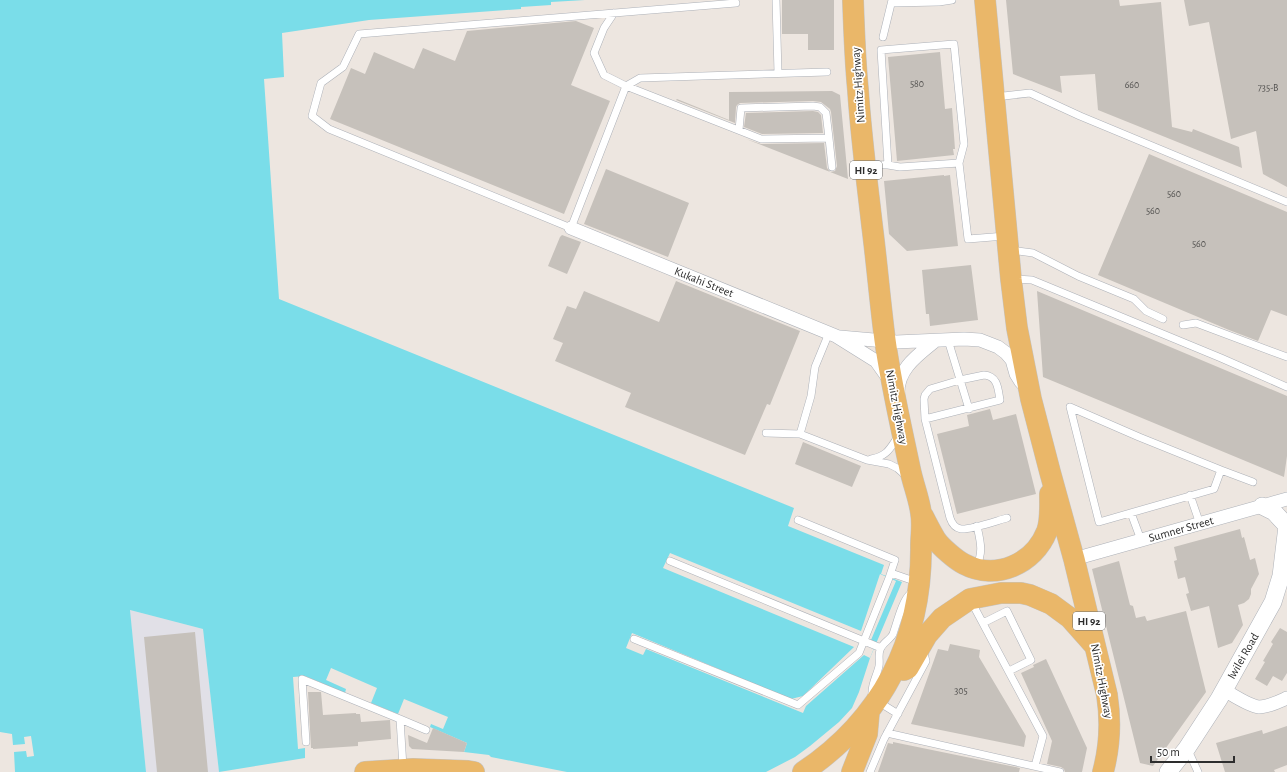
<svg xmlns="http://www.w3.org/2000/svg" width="1287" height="772" viewBox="0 0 1287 772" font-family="'Alegreya Sans',sans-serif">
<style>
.industrial{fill:#e1e0e7}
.water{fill:#7adde9}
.pier{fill:#ede6e0}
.building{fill:#c6c1bb}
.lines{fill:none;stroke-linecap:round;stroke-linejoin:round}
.service-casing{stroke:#adb1b8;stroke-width:8}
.minor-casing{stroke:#adb1b8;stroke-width:14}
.tertiary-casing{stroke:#adb1b8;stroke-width:18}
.primary-casing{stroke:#c4c4c4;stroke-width:22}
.service{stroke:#fff;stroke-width:7}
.minor{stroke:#fff;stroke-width:13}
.tertiary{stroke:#fff;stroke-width:17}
.primary{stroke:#eab769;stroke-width:21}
.labels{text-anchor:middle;stroke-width:3.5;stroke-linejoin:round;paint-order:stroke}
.number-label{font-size:10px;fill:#535250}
.shield{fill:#fff;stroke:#6c6c6c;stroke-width:1}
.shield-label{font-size:11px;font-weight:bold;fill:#2d2d2d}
.street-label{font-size:12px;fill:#2d2d2d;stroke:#fff}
</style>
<rect width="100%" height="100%" fill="#ede6e0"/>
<path class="industrial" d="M130 610 203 629 219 772H146Z"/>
<path class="water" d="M0 0H585L551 2V5L521 7V9L369 20 282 33 284 77 264 79 279 299 794 508 788 526 884 565 881 574 902 582 870 658 859 692 852 708 839 722 810 746 795 757 766 772H567L491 757 489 755 464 752 467 743 430 727 431 724 443 729 448 717 404 699 398 714 371 703 377 688 331 668 326 680 346 689 345 693 305 676 293 677 298 749 305 748V758L219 772 203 629 130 610 146 772H15L14 752 26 751 27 757 34 756 31 736 24 737 25 744 13 745 12 734 0 732Z"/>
<path class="pier" d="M670 553 861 631 880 574 896 581 871 640 876 643 870 658 864 655 806 706 803 713 646 649 643 655 626 648 632 633 791 699 803 696 854 647 663 568Z"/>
<path class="building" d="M782 0H834V50H808V34H782Z
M1006 0H1119L1120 6 1161 2 1172 127 1192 132 1193 129 1239 147 1242 168 1098 110 1095 74 1060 76 1062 93 1013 74Z
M1184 0H1287V187L1263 174 1256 131 1231 139 1209 22 1189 26Z
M576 21 594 28 571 85 610 101 564 214 330 119 351 68 365 74 374 52 414 69 423 48 455 61 467 31Z
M940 52 945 109 952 108 955 149H953L954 155 897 161 888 57Z
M832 91 840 95 848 179 746 139 761 144 824 143 827 168 830 172 835 171 837 166 831 112 830 109 821 102 813 101 740 103 737 105 736 107 735 123 676 100 677 99 729 120V92Z
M813 111 818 112 821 115 823 133 762 134 744 127 746 113Z
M1149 154 1287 212V316L1271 310 1258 341 1229 330 1098 275Z
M606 169 689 203 668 257 584 224Z
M944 175V176L950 175 958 246 907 251 889 234 884 181Z
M562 235 581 242 567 274 548 266 560 237Z
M971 265 978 320 930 326 929 314H926L922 270Z
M676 281 800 331 770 405 767 404 745 455 625 407 631 393 555 361 563 343 553 339 567 306 576 309 584 291 659 322Z
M1037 291 1287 396V456L1284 477 1043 377Z
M990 409 993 420 1016 414 1036 494 957 514 937 434 969 426 967 415Z
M803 442 861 466 852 487 795 464Z
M1240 529 1242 538 1244 537 1250 560 1255 558 1259 574 1251 589V594L1249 599 1244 603 1238 605 1243 625 1232 643 1218 648 1209 606 1191 611 1186 594 1189 593 1185 577 1178 579 1174 561 1177 560 1174 547Z
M1119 561 1130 605 1133 606 1136 618 1145 616 1147 621 1186 611 1206 692 1153 766 1140 763 1092 569Z
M1280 628 1287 632V673L1282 681 1273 676 1267 686 1255 679 1265 662 1263 661 1273 644 1271 642Z
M195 632 208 772H157L144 637Z
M950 644 980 650 979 657 1026 736 1024 747 911 724 938 649 948 651Z
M1046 659 1087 748 1082 772H1065L1064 769 1061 767 1047 764 1052 741 1021 673 1034 667 1033 665Z
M308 692H321L323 715 356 713V714H360L361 722 390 720 391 739 358 742V746L313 749V748H311Z
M1287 726V765L1274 770 1275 772H1225L1216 743 1262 730 1263 734Z
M433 728 467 743 464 752 412 749 409 746 408 735 427 743Z
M893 742 1020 768 1019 772H878L888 743 893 744Z"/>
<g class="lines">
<g class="service-casing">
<path id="service" d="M776 0 778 73
M736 3 359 34 343 67 321 83 312 116 329 129 571 228 626 86 640 78 827 72
M892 3 939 2 952 0
M614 13 604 28 594 53 604 75 626 86 761 139 829 138 826 113 820 107 813 106 741 108 739 130
M883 37 892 0
M954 44 964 144 959 163 900 167 888 165 881 50Z
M995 97 1030 93 1080 116 1287 202
M829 138 832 167
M959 163 968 239 1005 236
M866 164 888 165
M1011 250 1033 253 1078 276 1134 299 1146 311 1163 319
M1014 279 1032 280 1221 358 1287 387
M1183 325 1196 323 1287 357
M948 340 969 409
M1070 407 1139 437 1221 470 1214 489 1099 522Z
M925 419 1000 400C998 389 998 376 984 375L960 380 930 389 925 395 924 399 925 419 950 518C952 524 955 528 961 529 970 530 996 521 1007 518
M766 433 800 434 867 460 889 464 897 468 906 476
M800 434 811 396 815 367 829 333
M871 459C888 456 890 448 899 435
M1221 470 1253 482
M1190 495 1200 524
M1131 513 1141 540
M670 561 881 648
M976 566C984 553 980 540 977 526
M891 573 917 582
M971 601 1043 736 1035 766
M983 623 1007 611 1031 660 1009 671
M634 639 798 705 859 653 889 578 895 560 798 520
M872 695C871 684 877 676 879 666 880 661 878 655 880 650 882 643 890 640 893 634 897 623 902 601 910 594
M877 701 898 714
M400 719 426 730
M887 733 1060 772
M306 742 302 679 400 719 403 767
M1187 748 1198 772
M870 772 884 739 926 661 923 650"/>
</g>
<g class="minor-casing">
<path id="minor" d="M571 228 836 336 876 361 888 378
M840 337 896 342 964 339 980 340 998 347 1006 353 1012 360 1016 374 1021 382
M898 394C897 369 918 355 935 341
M1074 559 1287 499
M1224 690C1233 695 1249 706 1259 707 1268 707 1278 702 1287 698"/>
</g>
<g class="tertiary-casing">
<path id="tertiary" d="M1262 506 1274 512 1287 526
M1168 772 1187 748 1219 699 1273 602 1281 576 1287 526"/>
</g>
<g class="primary-casing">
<path id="primary" d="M985 0 1011 279 1017 328 1031 399 1050 472 1074 559 1107 695C1111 721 1110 746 1103 772
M923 516C927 524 931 532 936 540 941 547 956 560 964 564 996 581 1034 564 1047 531 1051 520 1050 506 1050 494
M904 670 908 668 927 635 942 618 970 599 1001 593H1021L1030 595 1051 604 1070 618 1094 645
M365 772 413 769 468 771 474 772
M803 772C882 719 922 641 921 546 921 535 923 524 921 513 919 498 913 484 910 469 901 426 891 384 885 340 880 302 877 264 872 225 867 181 861 136 858 90 855 60 854 30 853 0
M852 772 867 734 869 712"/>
</g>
<use href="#service" class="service"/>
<use href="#minor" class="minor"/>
<use href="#tertiary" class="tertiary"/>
<use href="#primary" class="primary"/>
</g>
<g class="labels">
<g class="number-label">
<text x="917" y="87">580</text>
<text x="1132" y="88">660</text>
<text x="1268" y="91">735-B</text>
<text x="1174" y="197">560</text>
<text x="1153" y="214">560</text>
<text x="1199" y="247">560</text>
<text x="961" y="694">305</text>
</g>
<g class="shield">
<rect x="850" y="161" width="32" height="18" rx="3"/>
<rect x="1073" y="612" width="32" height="18" rx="3"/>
</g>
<g class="shield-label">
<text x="866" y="174">HI 92</text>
<text x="1089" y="625">HI 92</text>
</g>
<g class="street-label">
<text transform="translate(858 85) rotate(-94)" y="4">Nimitz Highway</text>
<text transform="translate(704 282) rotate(22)" y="4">Kukahi Street</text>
<text transform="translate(897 407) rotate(79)" y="4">Nimitz Highway</text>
<text transform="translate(1181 529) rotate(-16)" y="4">Sumner Street</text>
<text transform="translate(1243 656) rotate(-60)" y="4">Iwilei Road</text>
<text transform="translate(1102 681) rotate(79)" y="4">Nimitz Highway</text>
</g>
</g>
<path d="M1151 756v6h83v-6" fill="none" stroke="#2d2d2d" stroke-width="2"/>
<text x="1157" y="756" font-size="12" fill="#2d2d2d" stroke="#ffffff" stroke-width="3" paint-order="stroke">50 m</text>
</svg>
